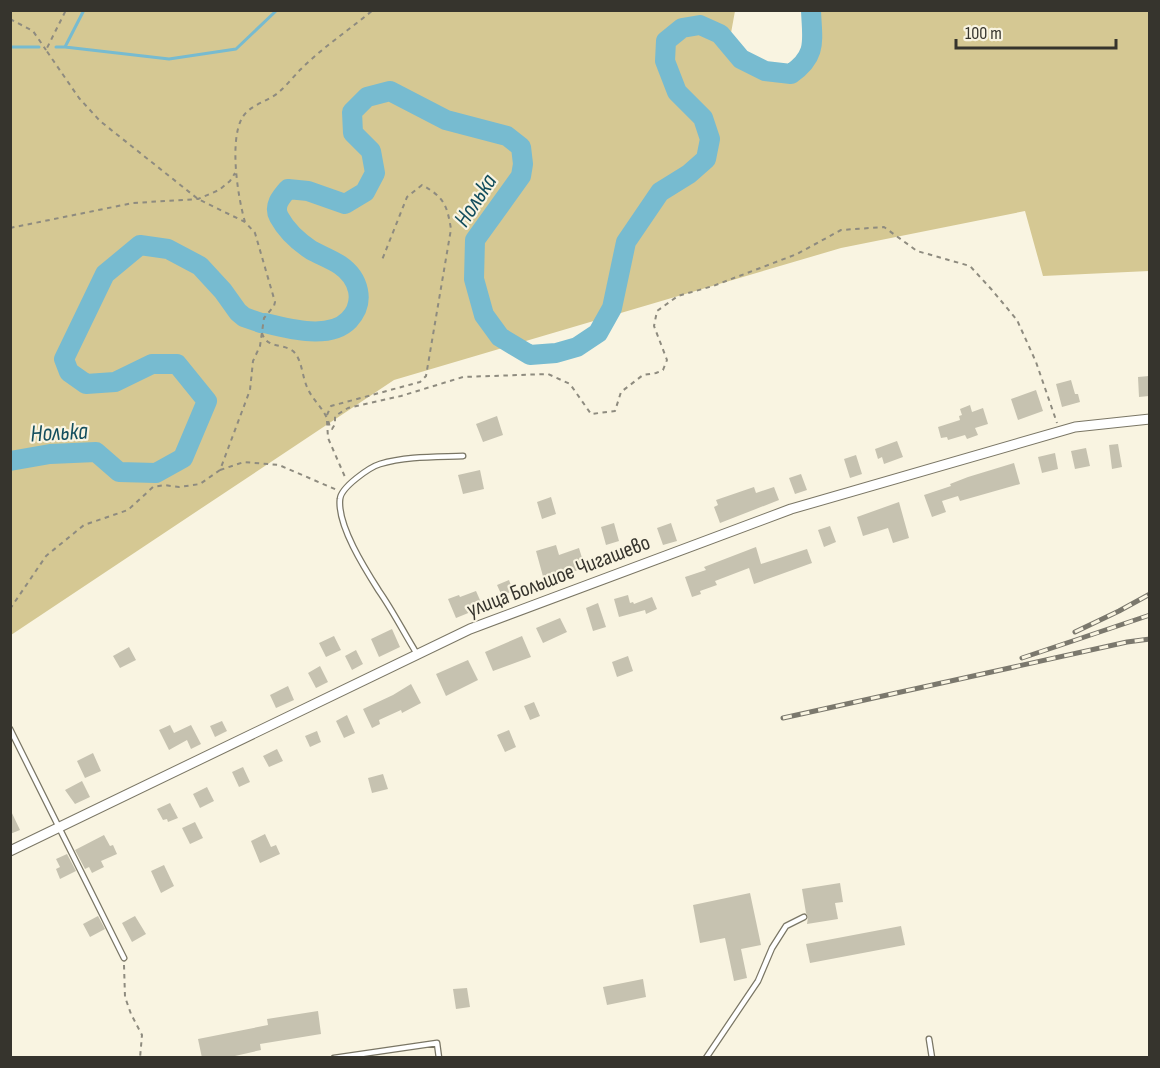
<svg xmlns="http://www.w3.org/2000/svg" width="1160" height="1068" viewBox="0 0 1160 1068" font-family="'Sofia Sans Condensed',sans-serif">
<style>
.green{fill:#d5c893}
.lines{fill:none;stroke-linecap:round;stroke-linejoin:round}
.stream{stroke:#77bbd0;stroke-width:3}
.river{stroke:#77bbd0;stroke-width:20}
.building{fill:#c6c2b0}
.service-casing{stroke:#7a7665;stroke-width:7}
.minor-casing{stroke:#7a7665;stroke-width:11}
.path{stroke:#8e8b7f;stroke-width:2;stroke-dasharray:4.5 4.5;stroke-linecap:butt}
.service{stroke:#fff;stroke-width:4.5}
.minor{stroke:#fff;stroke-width:9}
.rail-casing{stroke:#7b786d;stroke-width:5}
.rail{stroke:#f9f4e1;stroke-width:3;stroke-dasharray:9;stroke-linecap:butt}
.labels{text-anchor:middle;stroke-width:4.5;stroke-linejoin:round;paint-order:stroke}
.street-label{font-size:22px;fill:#36342d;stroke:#f9f4e1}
.water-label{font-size:24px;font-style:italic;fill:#134e5d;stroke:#f9f4e1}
</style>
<rect width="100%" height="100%" fill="#f9f4e1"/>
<path class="green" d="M11 10 735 11 729 44C748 67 761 70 791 74 817 56 812 39 811 11H1149V271L1043 276 1025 211 841 248 394 380 11 635Z"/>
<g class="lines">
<path class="stream" d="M10 47H39
M56 47H65L84 10
M65 47 169 59 236 49 277 10"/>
<path class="river" d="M265 323C289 329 330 340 349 320 366 302 359 278 340 265 331 259 320 255 311 250 299 242 286 230 279 217 273 206 281 197 288 189L308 191 345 204 365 192 375 173 371 151 353 133 352 112 367 97 390 91 446 120 507 136 521 147 523 164 521 176 475 240 474 279 484 315 500 337 530 355 556 353 577 347 598 333 612 308 626 242 660 192 689 174 706 159 710 139 703 118 677 92 665 61 666 41 682 28 700 25 720 34 741 59 765 71 791 74C818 55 812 40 811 10
M10 461 50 454 96 452 119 472 156 473 183 458 207 401 177 364H152L115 382 86 384 69 372 64 359 105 274 140 245 168 249 200 266 223 291 238 312 244 317 261 323"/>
</g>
<path class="building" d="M1149 376V396L1139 397 1138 377Z
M1071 380 1075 394H1078L1080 402 1062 407 1056 384Z
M1036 390 1043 411 1018 420 1011 399Z
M970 405 972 412 983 408 988 424 975 428 978 435 967 439 965 435 948 440 947 437 941 438 938 427 960 420 959 416 962 415 960 409Z
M497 416 503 435 483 442 476 424Z
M897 441 903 457 884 464 882 457 878 459 875 449Z
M1118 444 1122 467 1112 469 1109 445Z
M1086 448 1090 466 1075 469 1071 451Z
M1055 453 1058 469 1042 473 1038 457Z
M856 455 862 474 850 478 844 459Z
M1014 463 1020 484 960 501 958 496 942 501 946 512 932 517 924 495 951 486 950 484 968 477Z
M480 470 484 489 463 494 458 475Z
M801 474 807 490 795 494 789 478Z
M754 487 756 493 774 487 779 500 720 523 714 507 718 505 716 500Z
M551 497 556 514 542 519 537 502Z
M899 502 909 538 893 543 888 528 863 536 857 517Z
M614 523 619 541 606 545 601 527Z
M671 523 677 541 663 545 657 528Z
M830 526 836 542 824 547 818 530Z
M556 545 559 555 579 548 585 568 544 580 536 551Z
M756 547 761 564 807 549 812 563 754 584 749 568 715 581 717 585 700 591 701 594 692 597 685 577 706 570 704 567Z
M509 580 513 591 502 596 497 585Z
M476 591 483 607 456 618 448 599 459 595 460 597Z
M628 595 630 603 633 602 634 604 652 597 657 609 646 614 645 610 619 617 614 599Z
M598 603 606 627 593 631 586 608Z
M560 618 567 632 543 643 536 628Z
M392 629 400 647 379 657 371 639Z
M334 636 341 650 326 657 319 643Z
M522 636 531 657 493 671 485 652Z
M129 647 136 660 120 668 113 656Z
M356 650 363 664 352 670 345 656Z
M628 656 633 671 617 677 612 662Z
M468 660 478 680 446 696 436 674Z
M320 666 328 682 316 688 308 673Z
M411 684 421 703 402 713 401 710 379 720 380 724 372 728 363 709 393 695Z
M288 686 294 700 276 708 270 695Z
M534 702 540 716 530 720 524 706Z
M347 715 355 733 344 738 336 721Z
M222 721 227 731 215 737 210 726Z
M170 725 174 733 191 725 201 744 191 749 187 740 169 750 159 730Z
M509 730 516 747 505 752 497 735Z
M317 731 321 742 310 747 305 736Z
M277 749 283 761 269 767 263 756Z
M93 753 101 771 85 778 77 761Z
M243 767 250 782 239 787 232 772Z
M383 774 388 789 372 793 368 778Z
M82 781 90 797 75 804 65 790Z
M207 787 214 801 200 808 193 794Z
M170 803 178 818 168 822 167 819 163 820 157 809Z
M10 809 20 830 10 834Z
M195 822 203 838 190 844 182 828Z
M265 834 271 847 276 845 280 854 260 863 251 841Z
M104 835 110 846 113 845 117 854 101 861 104 867 92 873 89 867 85 869 84 867 75 850Z
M67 854 76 871 60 879 56 869 60 867 56 859Z
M164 865 174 886 161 893 151 871Z
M840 883 843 902 835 903 838 919 807 924 808 917 806 913 802 889Z
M750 893 761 945 741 949 747 978 734 981 725 938 700 943 693 905Z
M98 916 105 929 90 937 83 924Z
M135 916 146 934 132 942 122 923Z
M901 926 905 945 810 963 806 944Z
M643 979 646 997 607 1005 603 987Z
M467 988 470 1007 456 1009 453 989Z
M318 1011 321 1034 260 1044 261 1050 226 1058H202L198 1039 268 1025 267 1019Z"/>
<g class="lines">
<g class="service-casing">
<path id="service" d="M417 654C404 633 393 611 379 591 365 569 337 525 340 499 341 487 370 467 380 464 406 456 436 457 463 456
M10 729 124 958
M929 1039 932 1058
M334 1058 437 1043 439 1058
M706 1058 758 981 772 948 786 926 804 917"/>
</g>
<g class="minor-casing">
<path id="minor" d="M10 851 470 629 791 509 1075 427 1150 419"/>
</g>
<path class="path" d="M10 19 33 31 46 50
M245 222C238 198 229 142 242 118 250 104 268 102 279 92 287 85 294 76 301 69 323 47 349 30 373 10
M10 228 133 203 198 199 219 190 230 181 235 173
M262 333C267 349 282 343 293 351 302 359 302 376 307 387 313 402 327 410 330 428L332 429 335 424V416L348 408 401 396 463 377 548 374 570 384 591 414 615 411 621 392 643 375 656 373 663 370 667 360 654 326 657 311 678 296 713 286 797 254 841 230 884 227 917 251 970 266 992 290 1017 320 1036 362 1057 423
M327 415 331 406 420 382 426 376 451 229C447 205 444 197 422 185L407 197 382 260
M327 421 328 438 345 477
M220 470 244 462 279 465 337 490
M10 609 46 556 84 525 128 510 153 487 164 485 179 487 200 484 220 470 250 390 253 361 260 346 264 318 274 306 275 302 255 233 245 222 198 199 100 121 79 98 46 50 66 10
M124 965 125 997 131 1014 142 1035 140 1058"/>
<use href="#service" class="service"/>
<use href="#minor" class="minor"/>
<g class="rail-casing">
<path id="rail" d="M1075 632 1119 611 1150 594
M1022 658 1150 615
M783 718 1127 642 1150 639"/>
</g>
<use href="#rail" class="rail"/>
</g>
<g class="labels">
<g class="street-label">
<text transform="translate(558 575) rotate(-21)" y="8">улица Большое Чигашево</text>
</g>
<g class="water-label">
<text transform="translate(475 200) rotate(-57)" y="8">Нолька</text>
<text transform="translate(59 432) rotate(-3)" y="8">Нолька</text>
</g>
</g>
<rect width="1160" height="1068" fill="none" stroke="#36342d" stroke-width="24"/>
<path d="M956 39v9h160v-9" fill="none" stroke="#36342d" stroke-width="3"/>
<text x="965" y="39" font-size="18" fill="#36342d" stroke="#f9f4e1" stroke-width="4.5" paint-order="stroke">100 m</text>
</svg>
